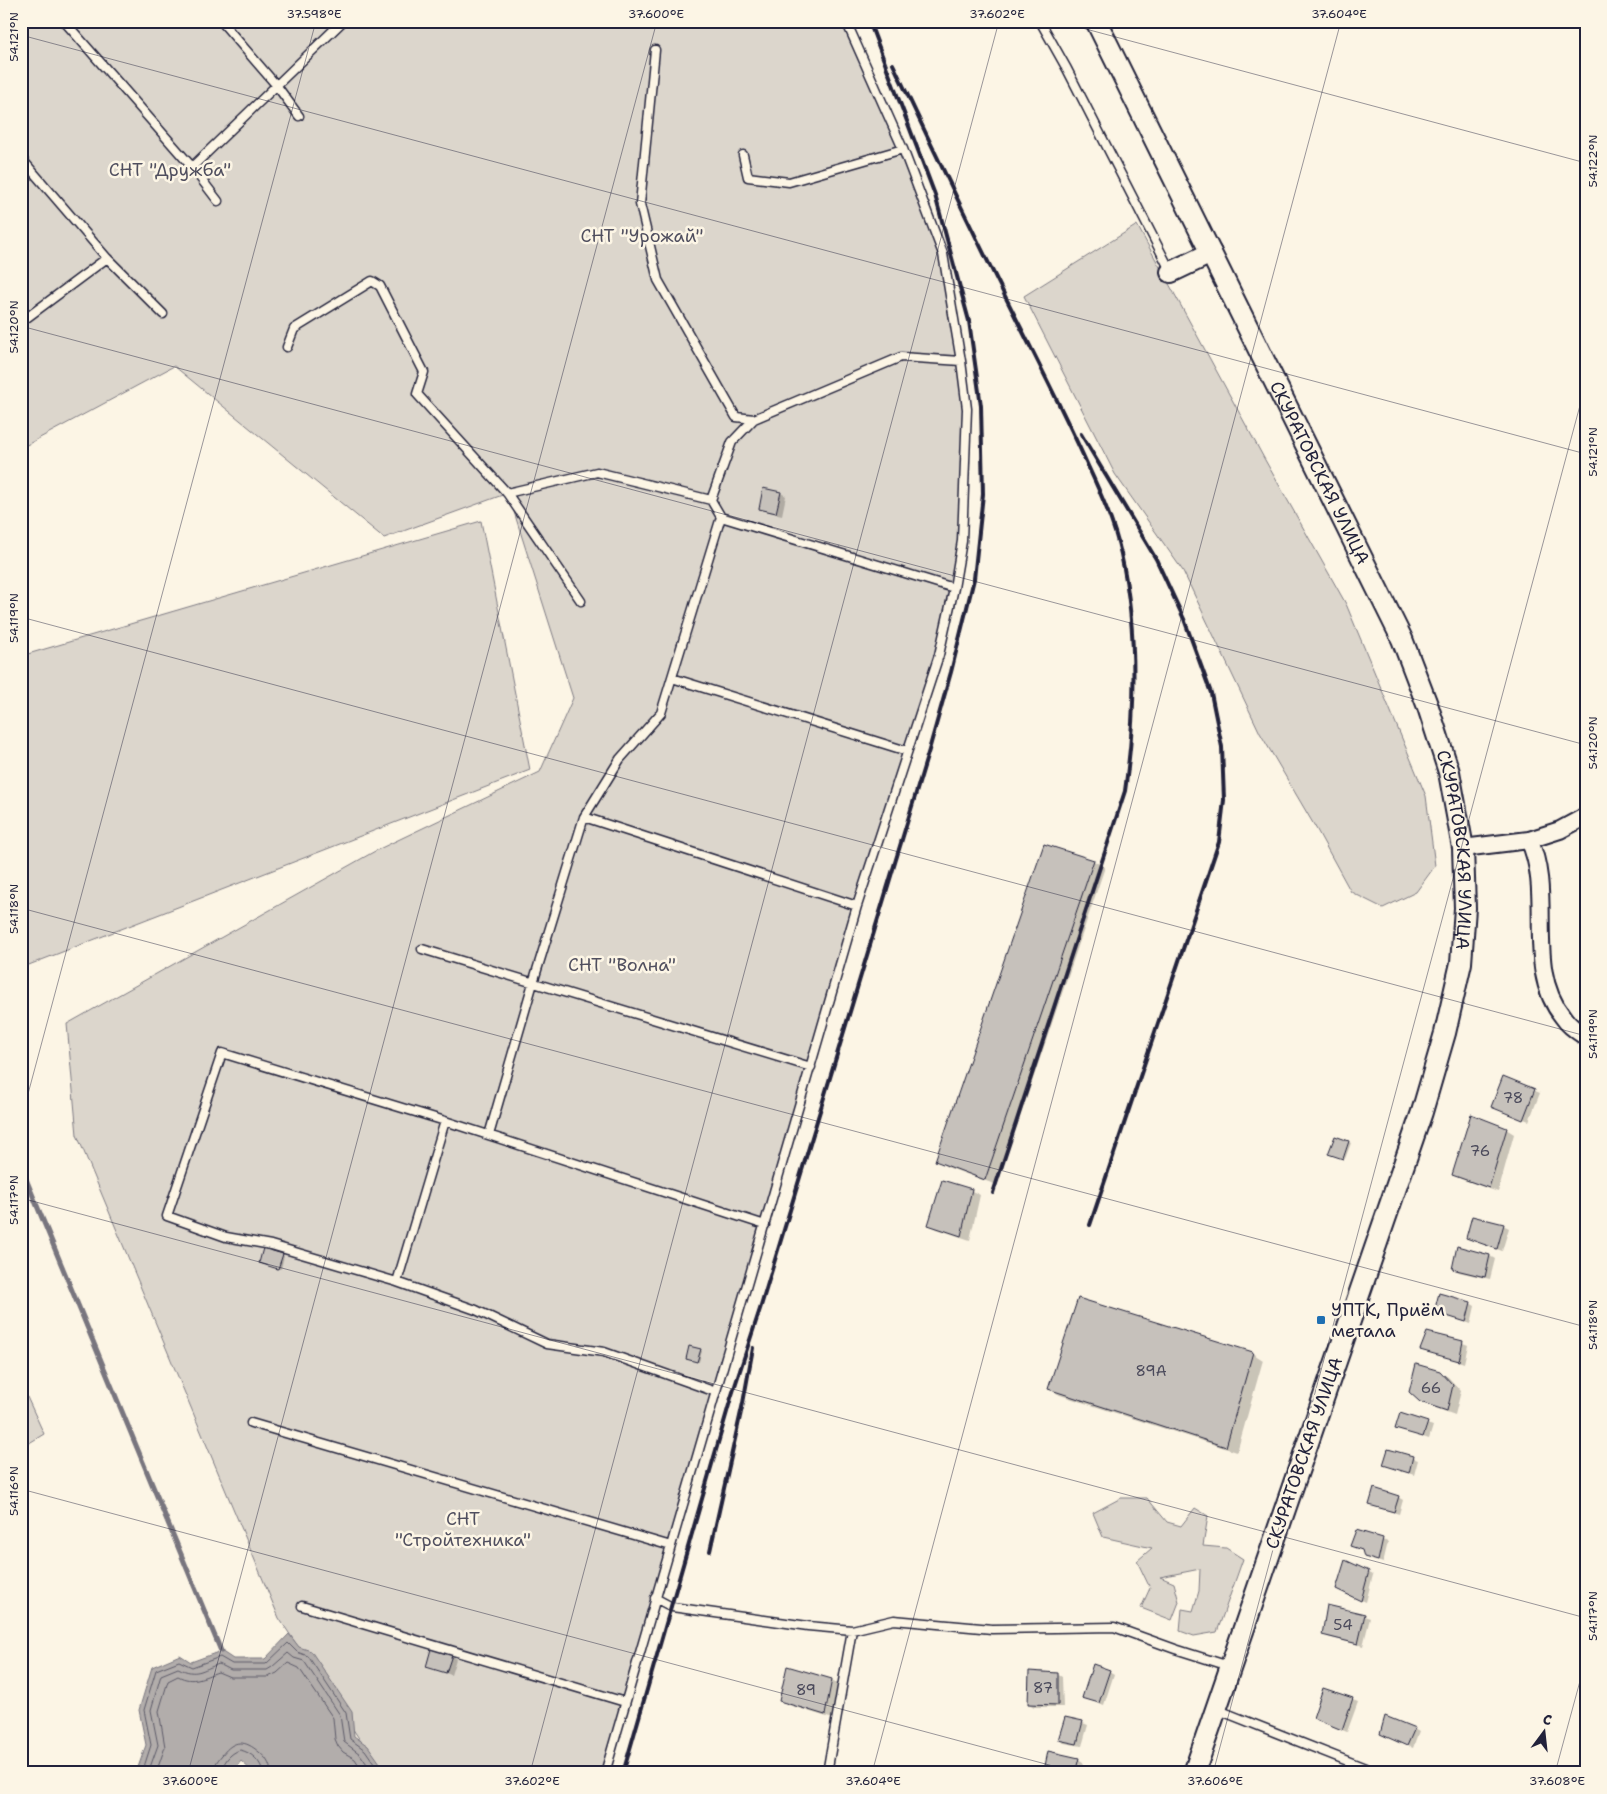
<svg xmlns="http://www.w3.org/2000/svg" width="1607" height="1794" viewBox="0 0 1607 1794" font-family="'Shantell Sans',sans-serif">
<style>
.green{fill:#dcd6cc;stroke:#7f7c84}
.water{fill:#b2adab;stroke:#78757e}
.shadow{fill:#0003}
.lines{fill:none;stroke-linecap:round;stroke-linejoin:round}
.shore{stroke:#5c5a68;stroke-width:1}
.stream{stroke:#78757e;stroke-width:5}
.building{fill:#c6c1bb;stroke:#22223b}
.service-casing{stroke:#22223b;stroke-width:11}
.minor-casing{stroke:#22223b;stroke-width:20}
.tertiary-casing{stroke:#22223b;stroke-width:24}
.service{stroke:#fcf5e5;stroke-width:8}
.minor{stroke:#fcf5e5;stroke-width:16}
.tertiary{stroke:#fcf5e5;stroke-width:20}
.rail{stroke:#22223b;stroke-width:4}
.ticks{fill:none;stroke:#22223b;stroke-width:1;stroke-opacity:0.45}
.poi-dot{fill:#1f6fb2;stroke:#fcf5e5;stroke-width:2}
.labels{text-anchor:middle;stroke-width:5;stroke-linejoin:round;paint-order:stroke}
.number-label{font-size:15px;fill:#4b4a5b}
.park-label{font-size:18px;fill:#504f5f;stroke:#fcf5e5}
.street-label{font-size:18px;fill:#22223b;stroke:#fcf5e5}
.poi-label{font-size:18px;fill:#22223b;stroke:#fcf5e5;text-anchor:start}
.neatline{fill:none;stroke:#22223b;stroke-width:2}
.ticks-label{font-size:12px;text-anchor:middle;fill:#22223b}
</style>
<rect width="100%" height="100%" fill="#fcf5e5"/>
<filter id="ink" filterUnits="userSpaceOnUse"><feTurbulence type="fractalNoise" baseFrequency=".02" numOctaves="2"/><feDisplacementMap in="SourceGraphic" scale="10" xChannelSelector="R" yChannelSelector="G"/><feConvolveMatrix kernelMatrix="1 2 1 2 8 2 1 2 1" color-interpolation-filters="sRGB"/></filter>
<g filter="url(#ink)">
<path class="green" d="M21 21H846L943 254 967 409 962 541 939 655 857 906 605 1773H382L279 1618 77 1135 67 1024 377 850 540 772 573 698 508 493 384 538 174 366 21 448Z
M1137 225 1265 460 1346 604 1426 796 1435 866 1416 892 1383 908 1351 892 1317 830 1260 733 1183 571 1115 474 1024 296Z
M481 521 530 770 21 968V656Z
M21 1384 44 1434 21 1448Z
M1121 1498H1147L1167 1522 1181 1526 1195 1508 1208 1516 1203 1546 1226 1548 1243 1559 1217 1632 1194 1636 1180 1631 1182 1609 1193 1611 1199 1591 1200 1569 1160 1577 1174 1583 1179 1602 1172 1620 1141 1608 1150 1588 1137 1561 1152 1548 1103 1537 1093 1513Z"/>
<path class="water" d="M289 1634 299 1647 311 1651 352 1712 354 1736 368 1746 387 1773H254L241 1761 231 1773H136L146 1745 139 1710 152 1667 180 1655 191 1662 221 1651 233 1659H265Z"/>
<path class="shadow" d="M764 489 781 493 786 496 782 515 765 511 760 508Z
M1045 846 1094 861 1105 867 997 1185 947 1167 936 1160Z
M1504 1077 1540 1093 1529 1121 1498 1109Z
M1506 1129 1514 1134 1498 1192 1461 1179 1453 1174Z
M1349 1142 1351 1143 1345 1159 1332 1155Z
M972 1191 980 1195 970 1240 937 1229 929 1225Z
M1503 1225 1509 1228 1502 1251 1473 1240Z
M1458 1248 1490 1256 1495 1259 1490 1279 1459 1272 1454 1269Z
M282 1255 284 1256 281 1269 263 1264Z
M1470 1303 1475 1306 1471 1324 1436 1312Z
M1427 1333 1463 1343 1468 1345 1464 1363 1422 1349Z
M700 1350 702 1351 699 1362 687 1359Z
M1252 1353 1263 1360 1237 1452 1060 1395 1049 1389Z
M1439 1372 1448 1377 1461 1391 1455 1415 1430 1406 1421 1401Z
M1400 1415 1433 1426 1429 1439 1396 1428Z
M1389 1450 1418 1460 1414 1475 1385 1465Z
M1398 1497 1403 1500 1399 1514 1370 1505Z
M1357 1531 1388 1542 1383 1563 1371 1559 1365 1556 1364 1551 1352 1546Z
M1368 1572 1373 1575 1366 1602 1343 1592Z
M1364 1616 1370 1618 1363 1646 1328 1637 1323 1634Z
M451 1656 456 1659 451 1675 427 1666Z
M788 1667 832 1680 840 1685 833 1719 789 1705 781 1700Z
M1109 1671 1114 1674 1104 1705 1083 1697Z
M1057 1674 1062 1677 1063 1707H1034L1029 1704Z
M1324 1689 1358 1702 1347 1732 1319 1720Z
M1066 1719 1083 1723 1088 1725 1082 1746 1064 1743 1059 1740Z
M1414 1729 1419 1732 1413 1748 1387 1737Z
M1078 1759 1083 1762 1081 1773H1049Z"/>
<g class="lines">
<path class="shore" d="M142 1773 151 1745 144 1710 156 1670 179 1661 192 1667 220 1657 232 1664H266L288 1643 297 1652 308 1656 346 1713 350 1739 365 1750 381 1773
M148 1773 158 1745 151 1710 161 1675 178 1668C197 1677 201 1670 219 1664L231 1670H267L272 1667 288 1653 294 1658 304 1661 340 1715 344 1742 360 1754 373 1773
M156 1773 165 1747 159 1711 168 1681 178 1676C193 1684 203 1677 218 1672L230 1677H268L277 1673 288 1663 299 1668 333 1718 335 1739 338 1746 343 1752 355 1759 364 1773
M214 1773C214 1765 217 1761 222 1755 234 1739 245 1740 259 1752 266 1758 270 1763 271 1773
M222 1773C222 1763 230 1753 240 1750 251 1752 262 1762 263 1773"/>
<path class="stream" d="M21 1167 221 1651"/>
</g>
<path class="building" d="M763 488 781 492 776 513 759 509Z
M1044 844 1094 860 985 1180 935 1161Z
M1503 1076 1535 1089 1523 1120 1491 1107Z
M1471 1114 1507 1128 1489 1188 1452 1175Z
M1335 1136 1349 1141 1343 1159 1328 1154Z
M942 1180 972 1189 961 1236 928 1225Z
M1472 1216 1504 1224 1497 1249 1466 1238Z
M1457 1246 1490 1255 1485 1277 1452 1269Z
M263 1248 283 1254 278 1269 259 1263Z
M1439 1293 1471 1302 1466 1322 1434 1312Z
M1078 1298 1253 1352 1226 1447 1048 1389Z
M1427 1332 1463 1341 1459 1361 1420 1350Z
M689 1346 701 1349 697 1362 686 1359Z
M1416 1364 1440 1371 1453 1385 1447 1411 1420 1402 1409 1392Z
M1400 1413 1428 1422 1423 1437 1395 1429Z
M1388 1449 1413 1456 1409 1473 1383 1465Z
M1374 1488 1399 1496 1394 1512 1369 1505Z
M1356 1530 1383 1538 1378 1561 1364 1557 1362 1550 1350 1546Z
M1345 1560 1369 1571 1361 1601 1336 1589Z
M1327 1605 1365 1614 1358 1644 1322 1635Z
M431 1649 452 1655 446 1673 426 1667Z
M1093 1664 1110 1670 1099 1703 1082 1698Z
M787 1666 832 1679 825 1715 779 1701Z
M1029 1671 1058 1673V1705L1028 1704Z
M1323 1688 1353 1698 1342 1730 1313 1718Z
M1385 1716 1415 1728 1407 1746 1380 1734Z
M1065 1717 1083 1721 1077 1744 1058 1740Z
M1048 1751 1079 1758 1075 1773H1047L1045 1766Z"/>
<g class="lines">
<g class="service-casing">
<path id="service" d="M64 21 192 167 218 201
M221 21 277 86 299 116
M1040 21 1067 69 1171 272
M655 50 640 204 658 280 736 417 754 419
M743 155 748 177 789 182 903 149
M21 158 107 258 163 314
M192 167 343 21
M21 322 107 258
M287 347 294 329 372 281 380 286 424 372 417 394 507 493 581 601
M507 493 597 472 711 500 732 442 754 419 901 357 961 361
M711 500 721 517 954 588
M672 678 907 751
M584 817 857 906
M422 949 811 1067
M489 1135 533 983 584 817 620 759 661 713 721 517
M397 1282 445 1121
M716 1392 604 1352 547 1344 476 1310 397 1282 271 1245 226 1237 167 1216 222 1053 445 1121 765 1225
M251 1423 671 1546
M655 1598 672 1607 808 1626 852 1630 894 1620 992 1629 1114 1627 1175 1649 1229 1666
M302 1606 625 1702
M1216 1709 1378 1773
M605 1773 857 906 939 655 954 588 962 541 967 409 961 361 943 254 903 149 846 21
M827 1773 852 1630"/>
</g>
<g class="minor-casing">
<path id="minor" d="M1529 840C1555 895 1523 967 1563 1017 1568 1025 1578 1032 1586 1037
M1463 848 1529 840 1560 830 1586 816"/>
</g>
<g class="tertiary-casing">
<g id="tertiary">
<path id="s1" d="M1096 21 1402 639 1428 707 1449 772 1463 848 1465 908 1461 963 1445 1033 1422 1112 1194 1773"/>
<path d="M1171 272 1211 253"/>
</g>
</g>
<use href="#service" class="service"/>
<use href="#minor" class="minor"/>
<use href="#tertiary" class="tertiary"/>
<path class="rail" d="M893 64C935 153 977 241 1021 328 1044 374 1067 419 1088 466 1101 494 1114 523 1121 554 1138 631 1136 713 1125 791L993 1193
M1081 434 1156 559 1184 619 1211 693 1222 747 1224 800 1219 842 1090 1225
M710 1551 743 1403 753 1348
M623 1773 731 1398 761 1306 929 750 951 672 974 579 983 494 981 406 969 321 935 195 869 21"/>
</g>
</g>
<path class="ticks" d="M1056 21 1586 163M21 35 1586 454M21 326 1586 745M21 617 1586 1036M21 908 1586 1327M21 1120 316 21M21 1198 1586 1618M21 1489 1079 1773M188 1773 657 21M530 1773 999 21M872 1773 1341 21M1213 1773 1586 383M1555 1773 1586 1659"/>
<rect class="poi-dot" x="1316" y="1315" width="10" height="10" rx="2.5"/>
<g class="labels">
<g class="number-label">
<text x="1513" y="1103">78</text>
<text x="1480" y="1156">76</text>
<text x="1151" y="1376">89А</text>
<text x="1431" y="1393">66</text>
<text x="1343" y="1630">54</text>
<text x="1043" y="1693">87</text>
<text x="806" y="1695">89</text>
</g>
<g class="park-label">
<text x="170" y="176">СНТ "Дружба"</text>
<text x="642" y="242">СНТ "Урожай"</text>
<text x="622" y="971">СНТ "Волна"</text>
<text x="463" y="1525">СНТ<tspan x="463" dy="21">"Стройтехника"</tspan></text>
</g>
<g class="street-label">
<text dy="6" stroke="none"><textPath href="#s1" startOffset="504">СКУРАТОВСКАЯ УЛИЦА</textPath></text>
<text dy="6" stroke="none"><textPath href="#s1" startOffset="909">СКУРАТОВСКАЯ УЛИЦА</textPath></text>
<text transform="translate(1304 1453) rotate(-71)" y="6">СКУРАТОВСКАЯ УЛИЦА</text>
</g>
<g class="poi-label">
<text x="1331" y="1316">УПТК, Приём<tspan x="1331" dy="21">метала</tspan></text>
</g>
</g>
<rect width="1607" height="1794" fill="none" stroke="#fcf5e5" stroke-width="55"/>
<g transform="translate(1544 1732) rotate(15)" stroke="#fcf5e5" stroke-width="4" paint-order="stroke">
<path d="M0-4L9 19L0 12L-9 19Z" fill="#22223b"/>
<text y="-8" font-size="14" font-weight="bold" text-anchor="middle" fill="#22223b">С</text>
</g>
<rect x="28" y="28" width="1552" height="1738" class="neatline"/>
<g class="ticks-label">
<text x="314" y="18">37.598°E</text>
<text x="656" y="18">37.600°E</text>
<text x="997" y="18">37.602°E</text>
<text x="1339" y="18">37.604°E</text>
<text transform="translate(14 37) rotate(-90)" y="4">54.121°N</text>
<text transform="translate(1593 161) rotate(-90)" y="4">54.122°N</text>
<text transform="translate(14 327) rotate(-90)" y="4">54.120°N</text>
<text transform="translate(1593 452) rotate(-90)" y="4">54.121°N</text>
<text transform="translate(14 618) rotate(-90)" y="4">54.119°N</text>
<text transform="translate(1593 743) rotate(-90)" y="4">54.120°N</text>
<text transform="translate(14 909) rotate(-90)" y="4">54.118°N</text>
<text transform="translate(1593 1034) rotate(-90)" y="4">54.119°N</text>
<text transform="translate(14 1200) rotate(-90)" y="4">54.117°N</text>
<text transform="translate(1593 1325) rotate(-90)" y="4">54.118°N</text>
<text transform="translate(14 1491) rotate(-90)" y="4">54.116°N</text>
<text transform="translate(1593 1616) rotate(-90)" y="4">54.117°N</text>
<text x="190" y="1785">37.600°E</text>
<text x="532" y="1785">37.602°E</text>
<text x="873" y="1785">37.604°E</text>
<text x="1215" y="1785">37.606°E</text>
<text x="1557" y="1785">37.608°E</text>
</g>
</svg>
